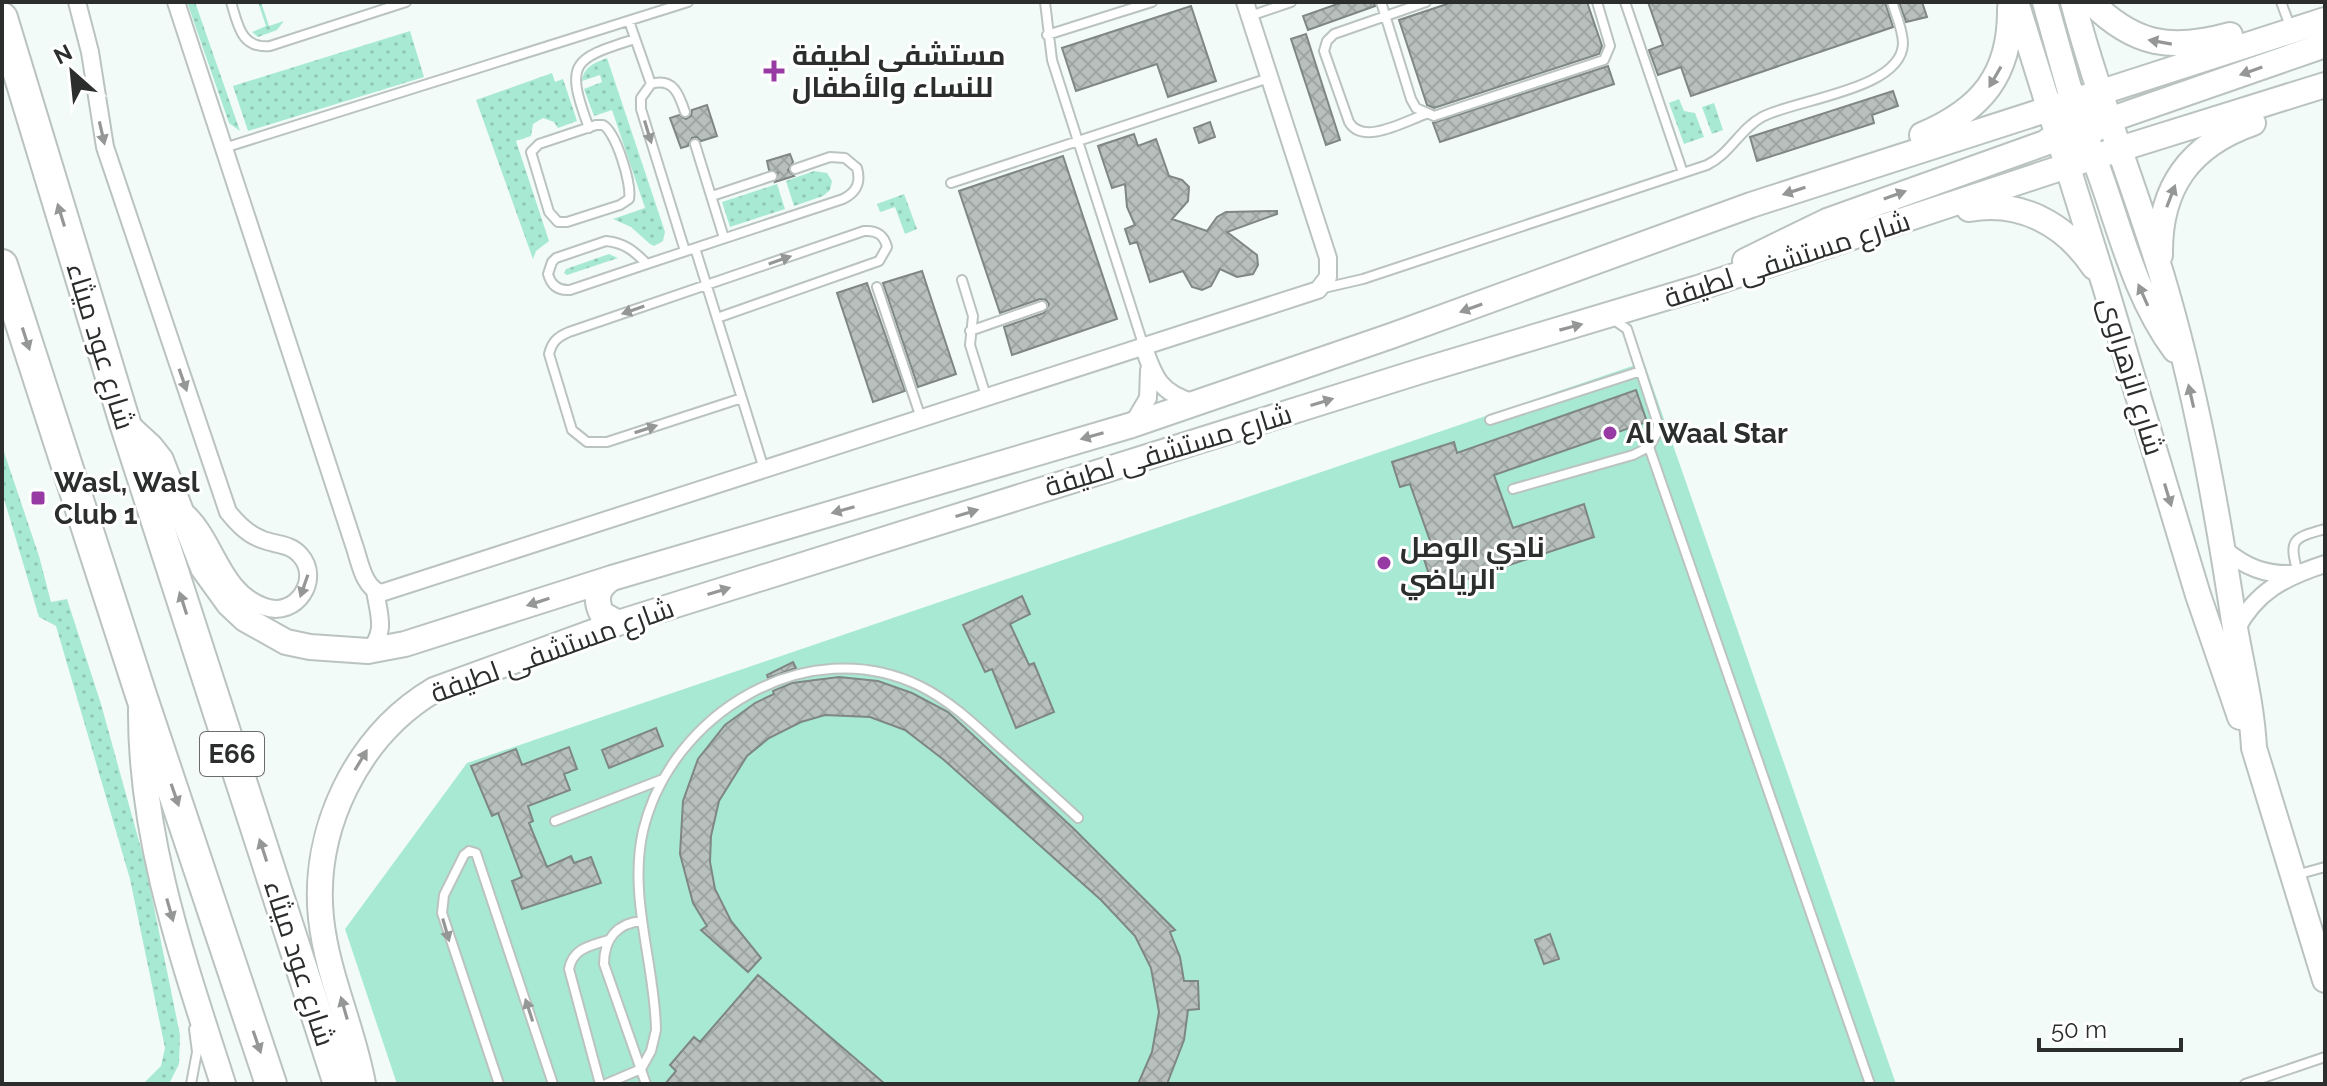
<svg xmlns="http://www.w3.org/2000/svg" width="2327" height="1086" viewBox="0 0 2327 1086" font-family="Raleway,Cairo,sans-serif">
<style>
.grass{fill:url(#grass-dots)}
.garden{fill:#a8e9d4}
.building{fill:url(#building-cross-hatch);stroke:#7f8784;stroke-width:2}
.lines{fill:none;stroke-linecap:round;stroke-linejoin:round}
.lane-casing{stroke:#bac3c0;stroke-width:12}
.street-casing{stroke:#bac3c0;stroke-width:20}
.secondary-casing{stroke:#bac3c0;stroke-width:28}
.highway-casing{stroke:#bac3c0;stroke-width:34}
.lane{stroke:#fff;stroke-width:8}
.street{stroke:#fff;stroke-width:16}
.secondary{stroke:#fff;stroke-width:24}
.highway{stroke:#fff;stroke-width:30}
.oneway{fill:#959696}
.poi-dot{fill:#973aa4;stroke:#fff;stroke-width:3}
.labels{text-anchor:middle;stroke-width:6;stroke-linejoin:round;paint-order:stroke}
.shield{fill:#fff;stroke:#6b6d6c;stroke-width:2}
.shield-label{font-size:26px;font-weight:bold;fill:#2b2e2d}
.poi-label{font-size:28px;font-weight:bold;fill:#2b2e2d;stroke:#fff;text-anchor:start}
.street-label{font-size:28px;fill:#2b2e2d;stroke:#fff}
</style>
<defs>
<pattern id="grass-dots" width="8" height="8" patternUnits="userSpaceOnUse" patternTransform="scale(2)"><rect width="8" height="8" fill="#a8e9d4"/><path d="M2 2h.1M6 6h.1" fill="none" stroke="#91c8b6" stroke-width="1.8" stroke-linecap="round"/></pattern>
<pattern id="building-cross-hatch" width="8" height="8" patternUnits="userSpaceOnUse" patternTransform="scale(2)"><rect width="8" height="8" fill="#b8c0bd"/><path d="M0 0l8 8M0 8l8-8" fill="none" stroke="#9ea5a3"/></pattern>
</defs>
<rect width="100%" height="100%" fill="#f2fbf8"/>
<path class="grass" d="M187 2H195L240 131 229 123Z
M258 2H261L269 26 284 21 277 30 258 37 252 32 266 26Z
M410 31 424 77 248 131 233 86Z
M607 58 665 232 663 241 654 246 650 244 631 227 613 219 645 208 612 110 594 116 584 89 602 82 600 75 582 81C584 66 595 63 607 58Z
M552 73 555 82 563 79 577 121 558 128 554 122 543 118 533 124 531 136 516 141 549 241 536 251 533 259 476 100Z
M1679 99 1684 111 1695 113 1704 137 1684 144 1669 103Z
M1714 103 1723 130 1712 134 1702 107Z
M814 171 827 173 832 181 830 190 823 196 794 206 786 181Z
M777 184 785 209 730 227 722 202Z
M904 194 917 229 905 234 895 207 880 212 877 204Z
M609 254 618 258 567 275 564 273 566 269Z
M2 446 39 556 51 602 67 599 101 704 145 863 180 1035 179 1064 169 1084H143L161 1066 165 1048 130 879 56 626 39 617 2 492Z"/>
<path class="garden" d="M1644 362 1896 1084H397L345 929 467 763Z"/>
<path class="building" d="M1343 2H1374L1375 6 1308 30 1303 16Z
M1453 2H1587L1602 46 1599 54 1434 108 1427 105 1399 20Z
M1648 2H1885L1893 27 1691 96 1681 67 1658 75 1649 50 1663 45Z
M1899 2H1922L1927 17 1906 22Z
M1191 6 1216 81 1168 97 1157 64 1076 91 1062 48Z
M1306 34 1340 140 1326 145 1291 39Z
M1608 66 1614 84 1440 142 1433 123Z
M1893 91 1898 106 1872 115 1874 123 1757 161 1750 137Z
M707 105 717 136 701 141 697 137 692 138 688 146 681 148 670 118 679 115 686 119 691 116 692 110Z
M1210 122 1215 137 1199 143 1194 128Z
M1134 134 1138 146 1156 139 1169 176 1182 180 1189 187 1188 201 1172 219 1207 231 1217 217 1226 212 1277 211V214L1227 232 1257 255 1258 265 1253 274 1237 277 1220 269 1211 286 1202 290 1192 287 1183 271 1150 282 1137 242 1130 244 1125 229 1135 225 1127 207 1125 184 1112 188 1098 146Z
M790 154 793 162 788 170 794 176 775 182 778 173 769 170 767 161Z
M1063 156 1117 319 1012 355 1004 327 1044 313 1049 304 1046 300 1040 299 1000 313 959 191Z
M922 271 956 374 918 387 883 283Z
M867 283 905 391 873 402 837 293Z
M1636 390 1647 422 1494 475 1513 528 1584 504 1594 537 1434 590 1424 559 1435 555 1410 484 1400 487 1392 462 1454 442 1457 453Z
M1022 596 1030 614 1010 624 1029 665 1034 663 1054 712 1016 728 992 669 985 672 963 625Z
M793 662 796 668 768 678 767 675Z
M839 677 878 681 912 693 948 712 1074 829 1175 930 1170 932 1180 957 1184 981H1198L1199 1009 1188 1010 1184 1040 1167 1084H1138L1152 1052 1159 1012 1151 968 1135 936 1101 900 944 760 905 730 870 717 825 715 801 722 769 738 747 756 719 801 711 836 710 862 715 889 731 921 761 958 748 972 701 930 707 926 693 903 680 854 683 801 698 759 725 725 755 703 774 694 773 691 792 683Z
M656 728 663 746 609 768 602 750Z
M569 747 577 769 564 774 570 790 528 806 533 821 529 823 547 867 571 856 574 863 591 857 601 883 522 909 512 881 522 877 498 813 492 816 471 766 516 749 522 765Z
M1550 934 1559 959 1544 964 1535 940Z
M758 975 885 1084H665L676 1071 670 1065 694 1037 700 1042Z"/>
<g class="lines">
<g class="lane-casing">
<path id="lane" d="M231 2C238 25 241 49 270 46L406 2
M1045 2 1052 60 1143 344
M1381 2 1411 99 1416 108 1434 116 1604 60 1610 46 1597 2
M1426 2 1334 34 1327 41 1324 51 1349 122C1363 146 1405 121 1426 114
M1625 2 1683 173
M2281 2 2290 26
M1250 16 1291 2
M629 21 651 84
M1047 35 1152 2
M685 112C679 94 673 77 651 84L641 98V109L685 251
M596 125H603C616 132 632 184 629 199L620 205 567 222H558L549 212 531 152 539 144Z
M589 128C565 63 571 59 635 39
M695 144 724 238
M224 148 688 2
M951 183 1269 78
M712 196 772 176
M606 241C625 243 634 251 647 264L570 290C558 291 551 285 548 274L552 262 556 258Z
M695 248 764 469
M647 264 843 199C857 192 861 182 857 168L845 158 830 157 795 169
M962 280 973 316 970 345 986 396
M877 287 921 418
M1324 288 1363 279 1707 165C1730 154 1740 129 1762 117 1796 99 1901 90 1903 44 1903 30 1896 15 1892 2
M717 318 879 261 887 247C884 235 877 230 864 231L569 332C557 337 552 342 549 354L572 430 587 442H607L742 398
M970 331 1042 306
M1490 420 1641 371
M1649 447 1870 1084
M1513 489 1633 455 1649 447 1657 433 1658 424 1627 329 1611 318
M2298 573C2288 539 2293 538 2325 529
M555 821 663 779
M2296 875 2325 867
M642 921C617 923 604 939 604 964L646 1084
M191 1084 197 1052 194 1029
M499 1084 442 913 444 895 464 855 469 851 476 853 553 1084
M600 1084 569 969C573 948 590 946 608 940
M606 1084 641 1069 651 1051 656 1030C655 964 628 897 643 831 671 713 807 631 920 686 950 701 973 723 997 745 1024 769 1051 793 1078 818
M2245 1084 2325 1057"/>
</g>
<g class="street-casing">
<path id="street" d="M77 2 90 52 105 147 228 512C237 523 247 534 261 539 274 545 290 543 300 555 322 579 296 618 265 607 222 593 217 542 188 514
M176 2 355 548C360 563 364 588 381 593L1318 290 1328 277V258L1245 2
M1143 345C1154 378 1160 393 1195 403
M1132 425 1148 398 1149 370
M2224 549C2245 567 2265 575 2292 574
M2236 630C2256 591 2285 577 2325 564
M368 651C387 634 379 614 375 591"/>
</g>
<g class="secondary-casing">
<path id="secondary" d="M2016 2 2105 286 2198 595 2240 717
M2045 2 2069 88 2082 113
M2073 2C2097 94 2133 182 2161 273 2196 389 2217 509 2235 628 2242 668 2252 707 2254 748L2325 980
M2091 2C2135 46 2172 51 2230 35
M1922 135C1981 110 2011 75 2010 8
M2089 145C2117 213 2130 289 2175 350
M2067 167C2075 145 2089 132 2109 120L2325 45
M1969 209C2021 200 2065 224 2094 267
M2160 255C2159 187 2190 145 2253 123
M1745 261 1827 221 2045 143 2074 123 2099 92
M125 423 150 446 161 460 203 568 229 604 245 619 286 642 310 647 368 651 405 644 612 578 1132 425 1391 336 1751 205 2325 20
M612 578C598 586 594 599 602 614L618 623
M141 709C140 839 184 962 223 1084
M363 1084C353 1028 327 975 321 918 312 829 357 736 434 690L618 623 1421 371 1698 288 2094 157 2325 85"/>
</g>
<g class="highway-casing">
<path id="highway" d="M2 18 125 423 339 1084
M2 265 141 695 271 1084"/>
</g>
<use href="#lane" class="lane"/>
<use href="#street" class="street"/>
<use href="#secondary" class="secondary"/>
<use href="#highway" class="highway"/>
</g>
<defs><path id="oneway-solid" d="M-6-.8H1V-3.2L6.5 0L1 3.2V.8H-6Z" transform="scale(2)"/></defs>
<g class="oneway">
<use href="#oneway-solid" transform="translate(2160 42) rotate(-170)"/>
<use href="#oneway-solid" transform="translate(2251 71) rotate(161)"/>
<use href="#oneway-solid" transform="translate(1995 77) rotate(120)"/>
<use href="#oneway-solid" transform="translate(648 132) rotate(73)"/>
<use href="#oneway-solid" transform="translate(102 133) rotate(77)"/>
<use href="#oneway-solid" transform="translate(1794 191) rotate(162)"/>
<use href="#oneway-solid" transform="translate(1895 195) rotate(-20)"/>
<use href="#oneway-solid" transform="translate(2171 196) rotate(-69)"/>
<use href="#oneway-solid" transform="translate(61 215) rotate(-107)"/>
<use href="#oneway-solid" transform="translate(780 260) rotate(-19)"/>
<use href="#oneway-solid" transform="translate(2143 295) rotate(-114)"/>
<use href="#oneway-solid" transform="translate(1471 308) rotate(160)"/>
<use href="#oneway-solid" transform="translate(633 310) rotate(161)"/>
<use href="#oneway-solid" transform="translate(1571 327) rotate(-15)"/>
<use href="#oneway-solid" transform="translate(26 339) rotate(72)"/>
<use href="#oneway-solid" transform="translate(183 380) rotate(71)"/>
<use href="#oneway-solid" transform="translate(2191 396) rotate(-103)"/>
<use href="#oneway-solid" transform="translate(1322 402) rotate(-17)"/>
<use href="#oneway-solid" transform="translate(646 429) rotate(-18)"/>
<use href="#oneway-solid" transform="translate(1092 436) rotate(164)"/>
<use href="#oneway-solid" transform="translate(2168 495) rotate(73)"/>
<use href="#oneway-solid" transform="translate(843 510) rotate(164)"/>
<use href="#oneway-solid" transform="translate(967 513) rotate(-17)"/>
<use href="#oneway-solid" transform="translate(304 586) rotate(109)"/>
<use href="#oneway-solid" transform="translate(719 591) rotate(-17)"/>
<use href="#oneway-solid" transform="translate(538 602) rotate(162)"/>
<use href="#oneway-solid" transform="translate(183 603) rotate(-108)"/>
<use href="#oneway-solid" transform="translate(361 760) rotate(-59)"/>
<use href="#oneway-solid" transform="translate(175 795) rotate(71)"/>
<use href="#oneway-solid" transform="translate(263 850) rotate(-108)"/>
<use href="#oneway-solid" transform="translate(170 910) rotate(74)"/>
<use href="#oneway-solid" transform="translate(446 930) rotate(74)"/>
<use href="#oneway-solid" transform="translate(344 1008) rotate(-106)"/>
<use href="#oneway-solid" transform="translate(529 1010) rotate(-108)"/>
<use href="#oneway-solid" transform="translate(257 1042) rotate(71)"/>
</g>
<g class="poi-dot">
<path d="M770 59h8v8h8v8h-8v8h-8v-8h-8v-8h8z"/>
<circle cx="1610" cy="433" r="8"/>
<rect x="30" y="490" width="16" height="16" rx="4"/>
<circle cx="1384" cy="563" r="8"/>
</g>
<g class="labels">
<rect class="shield" x="200" y="732" width="64" height="44" rx="6"/>
<g class="shield-label">
<text x="232" y="763">E66</text>
</g>
<g class="poi-label">
<text x="792" y="65">مستشفى لطيفة<tspan x="792" dy="32">للنساء والأطفال</tspan></text>
<text x="1626" y="443">Al Waal Star</text>
<text x="54" y="492">Wasl, Wasl<tspan x="54" dy="32">Club 1</tspan></text>
<text x="1400" y="557">نادي الوصل<tspan x="1400" dy="32">الرياضي</tspan></text>
</g>
<g class="street-label">
<text transform="translate(1787 259) rotate(-18)" y="10">شارع مستشفى لطيفة</text>
<text transform="translate(101 346) rotate(73)" y="10">شارع عود ميثاء</text>
<text transform="translate(2132 376) rotate(73)" y="10">شارع الزهراوى</text>
<text transform="translate(1168 450) rotate(-17)" y="10">شارع مستشفى لطيفة</text>
<text transform="translate(552 650) rotate(-20)" y="10">شارع مستشفى لطيفة</text>
<text transform="translate(300 963) rotate(72)" y="10">شارع عود ميثاء</text>
</g>
</g>
<rect width="2327" height="1086" fill="none" stroke="#2b2e2d" stroke-width="8"/>
<g transform="translate(72 72) rotate(333)" stroke="#ffffff" stroke-width="6" paint-order="stroke">
<path d="M0-6L14 30L0 20L-14 30Z" fill="#2b2e2d"/>
<text y="-12" font-size="22" font-weight="bold" text-anchor="middle" fill="#2b2e2d">N</text>
</g>
<path d="M2039 1038v12h142v-12" fill="none" stroke="#2b2e2d" stroke-width="4"/>
<text x="2051" y="1038" font-size="24" fill="#2b2e2d" stroke="#ffffff" stroke-width="6" paint-order="stroke">50 m</text>
</svg>
